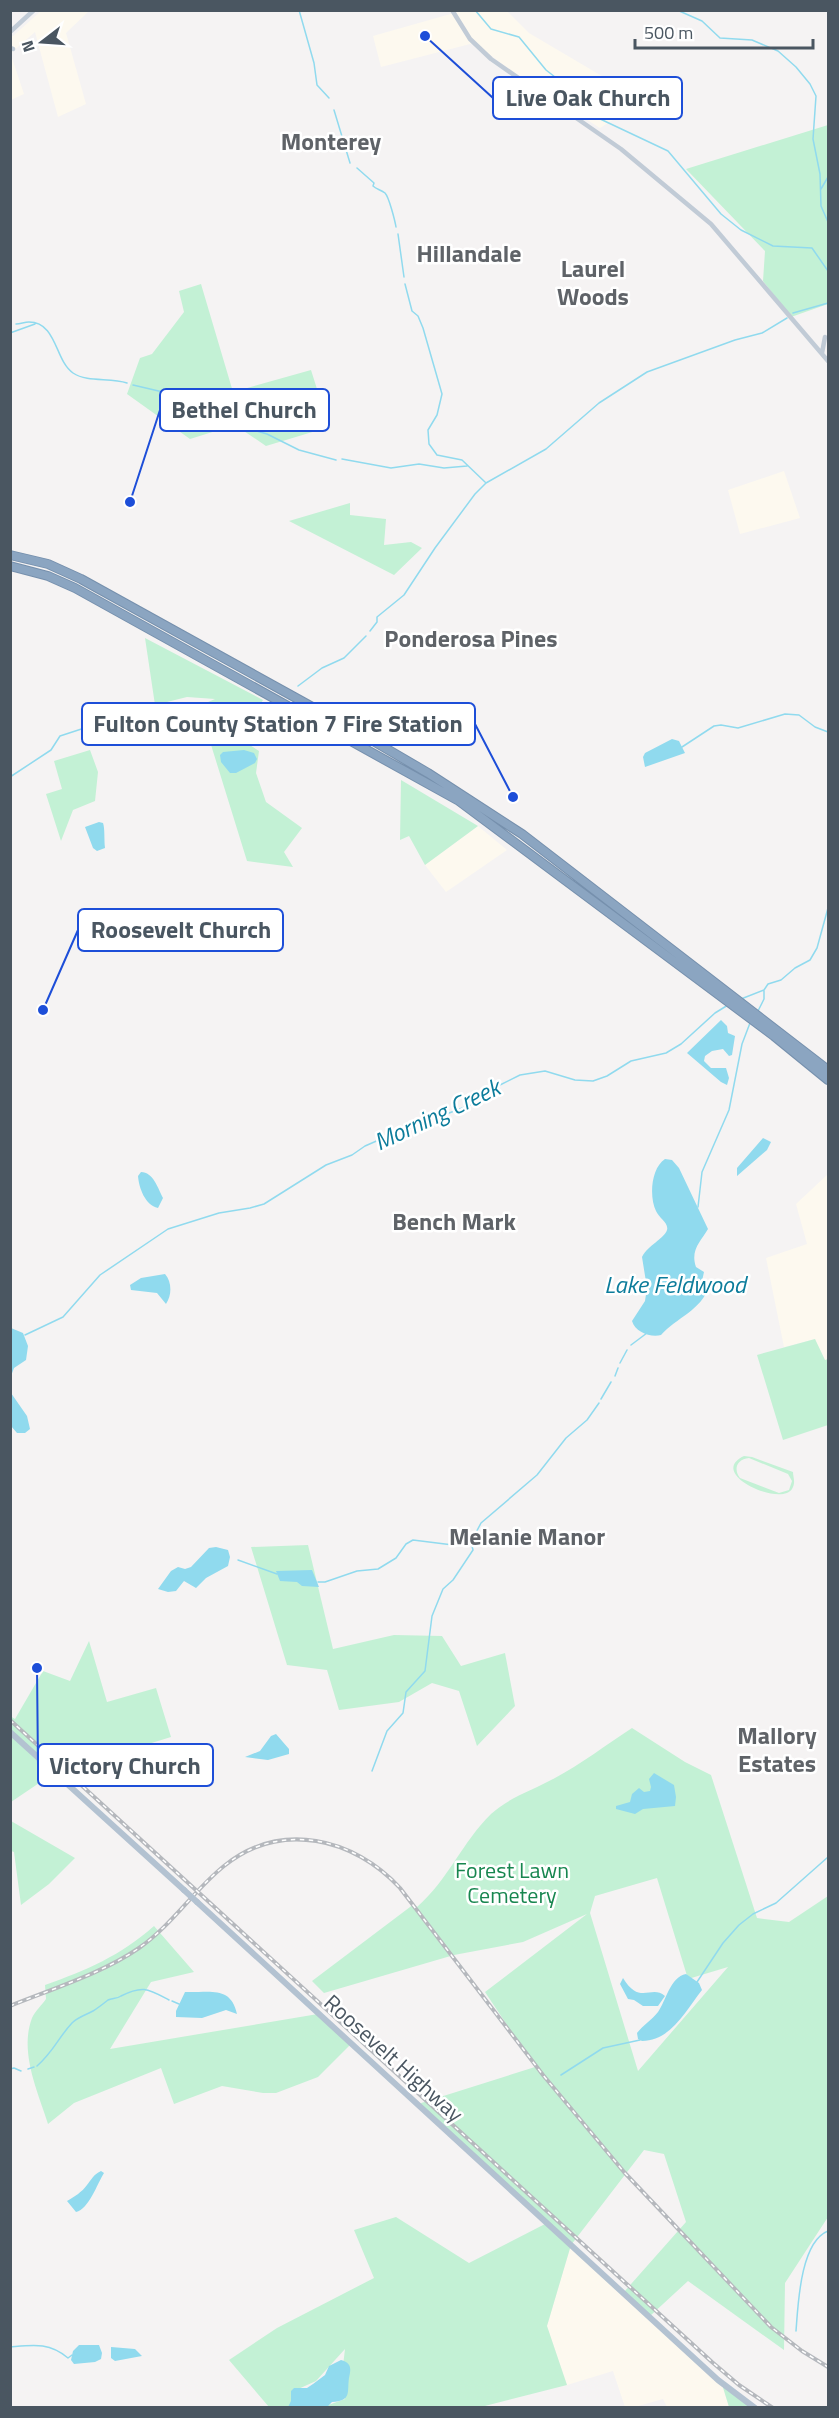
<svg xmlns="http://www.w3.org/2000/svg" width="839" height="2418" viewBox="0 0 839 2418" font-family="'Titillium Web',sans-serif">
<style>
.commercial{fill:#fdf9ef}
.green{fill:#c3f1d5;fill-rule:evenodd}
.water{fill:#90daee}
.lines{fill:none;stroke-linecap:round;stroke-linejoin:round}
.stream{stroke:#90daee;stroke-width:1.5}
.highway-casing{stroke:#7690ad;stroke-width:10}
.secondary{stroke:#c1cbd6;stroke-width:4.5}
.primary{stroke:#b3c2d1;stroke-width:6}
.highway{stroke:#8ba5c1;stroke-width:8}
.rail-casing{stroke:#b5b8bd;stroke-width:4}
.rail{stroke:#fff;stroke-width:1.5;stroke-dasharray:4.5;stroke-linecap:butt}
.primary-bridge{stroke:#b3c2d1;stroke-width:6}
.labels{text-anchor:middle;stroke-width:5;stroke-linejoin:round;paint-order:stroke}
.park-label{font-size:22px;fill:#17864f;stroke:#fff}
.street-label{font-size:22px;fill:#4a5661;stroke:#fff}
.neighbourhood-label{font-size:24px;font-weight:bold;fill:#5f6368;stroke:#fff}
.water-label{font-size:24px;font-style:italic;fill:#0c7c9b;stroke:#fff}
.leader{fill:none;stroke:#1d4ed8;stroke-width:2}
.callout-dot{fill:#1d4ed8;stroke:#fff;stroke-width:2}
.callout{fill:#fff;stroke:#1d4ed8;stroke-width:2}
.callout-label{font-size:24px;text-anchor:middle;font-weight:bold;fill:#4a5661}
</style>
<rect width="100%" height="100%" fill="#f5f3f3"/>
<path class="commercial" d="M41 11H89L66 33 86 104 58 117 35 32 11 53 10 36H13Z
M461 11H507L529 33 634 95 622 114 600 128 524 80 474 43 381 67 373 36Z
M11 55 24 94 11 100H10Z
M784 471 800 518 740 534 728 490Z
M478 826 507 850 446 892 425 865Z
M828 1174V1359L825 1361 815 1339 784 1347 766 1258 807 1244 796 1204Z
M571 2245 721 2381 729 2407H667L663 2399 635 2407H625L613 2371 567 2385 547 2326Z"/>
<path class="green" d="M828 125V304L791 317 763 281 765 251 686 169Z
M201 284 233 392 311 370 329 427 266 446 235 425 190 439 127 394 140 358 152 354 184 312 179 291Z
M350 503V515L386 519 384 545 411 542 422 548 394 575 289 521Z
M145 638 263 700 239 738 259 751 256 773 266 802 302 828 284 852 293 867 247 861 199 706 215 699 187 697 155 705Z
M90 750 98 772 95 801 73 810 61 841 46 794 62 789 54 761Z
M401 780 478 826 425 865 409 836 400 840Z
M815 1339 825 1360 828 1359V1425L783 1440 757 1355Z
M744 1456 752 1457 793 1472C793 1477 796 1483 792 1489 781 1507 706 1474 744 1456ZM749 1458 788 1474 792 1481 789 1490 779 1493 740 1478C733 1469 737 1459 749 1458Z
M308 1545 333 1649 394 1635 442 1636 461 1666 505 1653 515 1706 477 1746 459 1691 432 1683 399 1702 339 1710 327 1670 287 1665 251 1547Z
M89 1641 107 1702 156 1688 171 1737 54 1773 11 1802 10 1716 15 1719 43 1671 70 1681Z
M632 1728 685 1762 711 1775 757 1918 789 1922 828 1896V2217L785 2283 784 2350 688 2281 650 2316 624 2292 686 2222 664 2154 644 2150 571 2245 547 2326 567 2385 481 2407H323L345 2399 342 2374 345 2349 316 2381 296 2390 290 2407H269L229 2360 277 2328 374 2278 354 2230 396 2217 469 2263 545 2224 418 2104 535 2067 485 1992 587 1914 523 1942 454 1955 324 1993 312 1981 414 1904 417 1907C448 1880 463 1841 491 1814 510 1797 533 1790 555 1778 581 1764 606 1745 632 1728ZM657 1878 688 1979 728 1967 638 2071 590 1913 595 1896Z
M11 1821 75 1858 49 1884 21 1905 14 1852 11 1851Z
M154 1926 194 1972 151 1982 110 2049 318 2014 353 2042 318 2077 276 2093H263L222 2086 174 2104 161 2068 74 2103 48 2124C38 2092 19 2052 32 2018 35 2011 42 2005 46 1999L45 1985C87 1970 120 1956 154 1926Z
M721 2381 757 2407H729Z"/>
<path class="water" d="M672 739 679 741 685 753 645 767 643 757 645 753Z
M244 750 254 753 257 759 255 763 236 773H230L221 762 220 755 223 752Z
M99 822 103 823C105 828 104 840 105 848L97 851 93 848 85 827Z
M721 1020 727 1026 728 1033 735 1036 732 1055 729 1056 723 1049 712 1051 705 1056 704 1061 711 1068H726L729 1078 727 1085 721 1082 687 1053Z
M763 1138 771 1142 767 1150 737 1176V1168Z
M665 1159 672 1160 679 1168 708 1229C701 1241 690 1250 696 1267L704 1272 702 1281 709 1286C702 1310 676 1318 661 1335 651 1338 635 1332 632 1321L645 1301 647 1288 642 1257C648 1245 664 1239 667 1230 669 1223 659 1218 656 1211 649 1197 651 1168 665 1159Z
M141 1172C153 1172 158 1188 163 1198L158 1208C145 1205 139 1188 138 1176Z
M165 1274C172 1282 172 1295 166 1304L157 1293 131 1290 130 1285 141 1278Z
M11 1328 23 1333 28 1346 26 1360 14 1368 11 1376Z
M11 1393 27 1416 30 1429 25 1433H17L11 1426Z
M209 1548 216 1547 228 1550 230 1557 228 1566 206 1578 196 1588 184 1581 176 1591 168 1592 158 1589 171 1571 178 1567 185 1569 191 1567Z
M312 1570 319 1587 302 1586 297 1582 280 1581 276 1571Z
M276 1734 289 1749V1754L268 1760 245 1757 260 1751 271 1736Z
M654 1773 674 1785 676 1797 675 1806 643 1809 635 1814 616 1809V1806L630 1802 632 1794 639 1788 644 1792 650 1791 651 1787 649 1779Z
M686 1974 699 1983 702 1990C686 2010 671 2041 642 2041L638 2039 637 2033C643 2025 652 2020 658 2012 666 2001 670 1977 686 1974Z
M623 1978C640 2006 651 1984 665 1996L658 2006H643L634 2000 628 1999 620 1984Z
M185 1992C209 1993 231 1985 237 2014L226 2010 202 2018 176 2017V2011Z
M101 2171 104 2173C97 2184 89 2209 76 2212L67 2201C74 2197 82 2192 87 2185 92 2179 93 2175 101 2171Z
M79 2345H99L102 2353 101 2359 95 2362 74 2364 71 2360 73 2351Z
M111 2347 135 2349 142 2356 115 2361 111 2358Z
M341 2360C352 2363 351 2369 349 2378 347 2392 352 2401 332 2402L327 2407H288L291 2401V2391L294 2388H307L313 2384 325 2375 329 2366Z"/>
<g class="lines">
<path class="stream" d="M299 10 314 63 317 85 329 98
M475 10 491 29 519 37 546 70 578 95 596 117 668 151 721 214 741 230 773 246 812 248 828 271
M677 10 702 21 720 38 752 40 778 51 796 67 810 84 816 96 813 139 820 174 821 206 828 222
M334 110 350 163
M357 168 374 183 373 186C376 189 381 190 385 193 389 197 395 221 396 227
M821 189 828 177
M398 234 404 277
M405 284 412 311 418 316 423 328 442 394 437 415 428 430 429 444 437 455 462 460 485 482
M793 313 828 303
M16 324C21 324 24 322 29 322 57 322 55 361 73 373 88 383 110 377 127 383
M10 333 35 324
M133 385 180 396 210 409 239 426 267 434 299 450 336 460
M342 459 391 468 419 464 444 468 467 466
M370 631 377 622V617L404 595 435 548 475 494 486 483 546 449 599 403 647 372 735 340 762 333 787 318
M298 686 322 668 344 658 366 636
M682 747 714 726 721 725 738 728 785 714 799 715 815 727 828 732
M10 777 51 750 60 736 155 705 168 706 181 719 198 723 264 705
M741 999 764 990 768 984 781 980 795 968 810 960 817 948 828 908
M758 1011 764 999V991
M698 1207 702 1172 729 1110 742 1044 750 1023
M25 1335 63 1317 100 1275 168 1229 219 1213 250 1208 264 1204 326 1165 352 1155 365 1146 388 1136 481 1101 498 1086 520 1075 545 1071 575 1080 593 1081 607 1076 631 1061 666 1053 681 1044 715 1013 728 1005
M631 1345 647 1333
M620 1363 627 1350
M615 1376 618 1368
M601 1399 611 1382
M238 1560 277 1574
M318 1582H325L357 1571 378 1569 396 1558 406 1544 413 1540 453 1545 470 1543
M372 1771 387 1731 403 1713 406 1692 425 1671 432 1616 443 1589 453 1580 473 1550 471 1542 481 1523 537 1475 566 1438 587 1420 599 1403
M697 1982 723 1943 739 1925 753 1914 776 1903 828 1857
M172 2001 179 2004
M37 2066C54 2051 58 2038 72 2023 78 2017 86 2015 93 2011 98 2008 103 2004 108 2000 112 1998 117 1999 121 1996 143 1985 148 1989 169 2000
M10 2069 14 2068 21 2071
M28 2069 34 2067
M561 2075 603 2048 640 2040
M796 2331C798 2306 800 2242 828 2231
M10 2347C33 2345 49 2342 68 2358L72 2355"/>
<g class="highway-casing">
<path id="highway" d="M10 555 48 564 81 579 363 735 428 773 522 834 828 1070
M10 566 48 576 75 588 459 801 774 1036 828 1080"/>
</g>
<path class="secondary" d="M452 10 470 39 491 59 621 149 711 224 828 361
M10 32 34 10
M10 48 13 49
M822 353 825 337"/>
<path class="primary" d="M10 1732 184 1890
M197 1902 718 2380 755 2408"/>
<use href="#highway" class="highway"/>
<g class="rail-casing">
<path id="rail" d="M10 1720 712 2362 739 2385 773 2408
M10 2006C52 1989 103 1973 139 1948 172 1925 194 1890 224 1866 281 1820 354 1838 400 1888L543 2075 624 2172 771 2327 802 2351 828 2367"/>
</g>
<use href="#rail" class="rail"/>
<path class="primary-bridge" d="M184 1890 197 1902"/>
</g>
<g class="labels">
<g class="park-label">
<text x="512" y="1878">Forest Lawn<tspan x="512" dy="25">Cemetery</tspan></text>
</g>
<g class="street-label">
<text transform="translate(394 2058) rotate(42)" y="8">Roosevelt Highway</text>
</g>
<g class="neighbourhood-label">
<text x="331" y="150">Monterey</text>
<text x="469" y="262">Hillandale</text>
<text x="593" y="277">Laurel<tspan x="593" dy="28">Woods</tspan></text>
<text x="471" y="647">Ponderosa Pines</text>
<text x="454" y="1230">Bench Mark</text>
<text x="527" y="1545">Melanie Manor</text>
<text x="777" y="1744">Mallory<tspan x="777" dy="28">Estates</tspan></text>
</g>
<g class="water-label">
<text transform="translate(437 1115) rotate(-25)" y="8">Morning Creek</text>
<text x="675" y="1293">Lake Feldwood</text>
</g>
</g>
<path class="leader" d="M425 36L493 98M130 502L160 410M513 797L475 724M43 1010L78 930M37 1668L38 1765"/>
<g class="callout-dot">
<circle cx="425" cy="36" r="6"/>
<circle cx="130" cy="502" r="6"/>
<circle cx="513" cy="797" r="6"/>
<circle cx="43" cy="1010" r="6"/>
<circle cx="37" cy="1668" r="6"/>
</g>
<g class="callout">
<rect x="493" y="77" width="189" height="42" rx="6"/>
<rect x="160" y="389" width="169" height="42" rx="6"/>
<rect x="82" y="703" width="393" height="42" rx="6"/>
<rect x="78" y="909" width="205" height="42" rx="6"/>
<rect x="38" y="1744" width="175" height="42" rx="6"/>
</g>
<g class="callout-label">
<text x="588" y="106">Live Oak Church</text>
<text x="244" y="418">Bethel Church</text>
<text x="278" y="732">Fulton County Station 7 Fire Station</text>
<text x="181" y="938">Roosevelt Church</text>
<text x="125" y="1774">Victory Church</text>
</g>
<rect width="839" height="2418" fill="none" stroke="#4a5661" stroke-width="24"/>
<g transform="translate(42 42) rotate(253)" stroke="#ffffff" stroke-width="4.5" paint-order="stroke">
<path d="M0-4.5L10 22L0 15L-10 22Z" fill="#4a5661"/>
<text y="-9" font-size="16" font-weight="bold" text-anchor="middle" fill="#4a5661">N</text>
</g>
<path d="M635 39v9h178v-9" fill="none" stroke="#4a5661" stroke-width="3"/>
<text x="644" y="39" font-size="18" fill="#4a5661" stroke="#ffffff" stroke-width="4.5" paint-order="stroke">500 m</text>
</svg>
